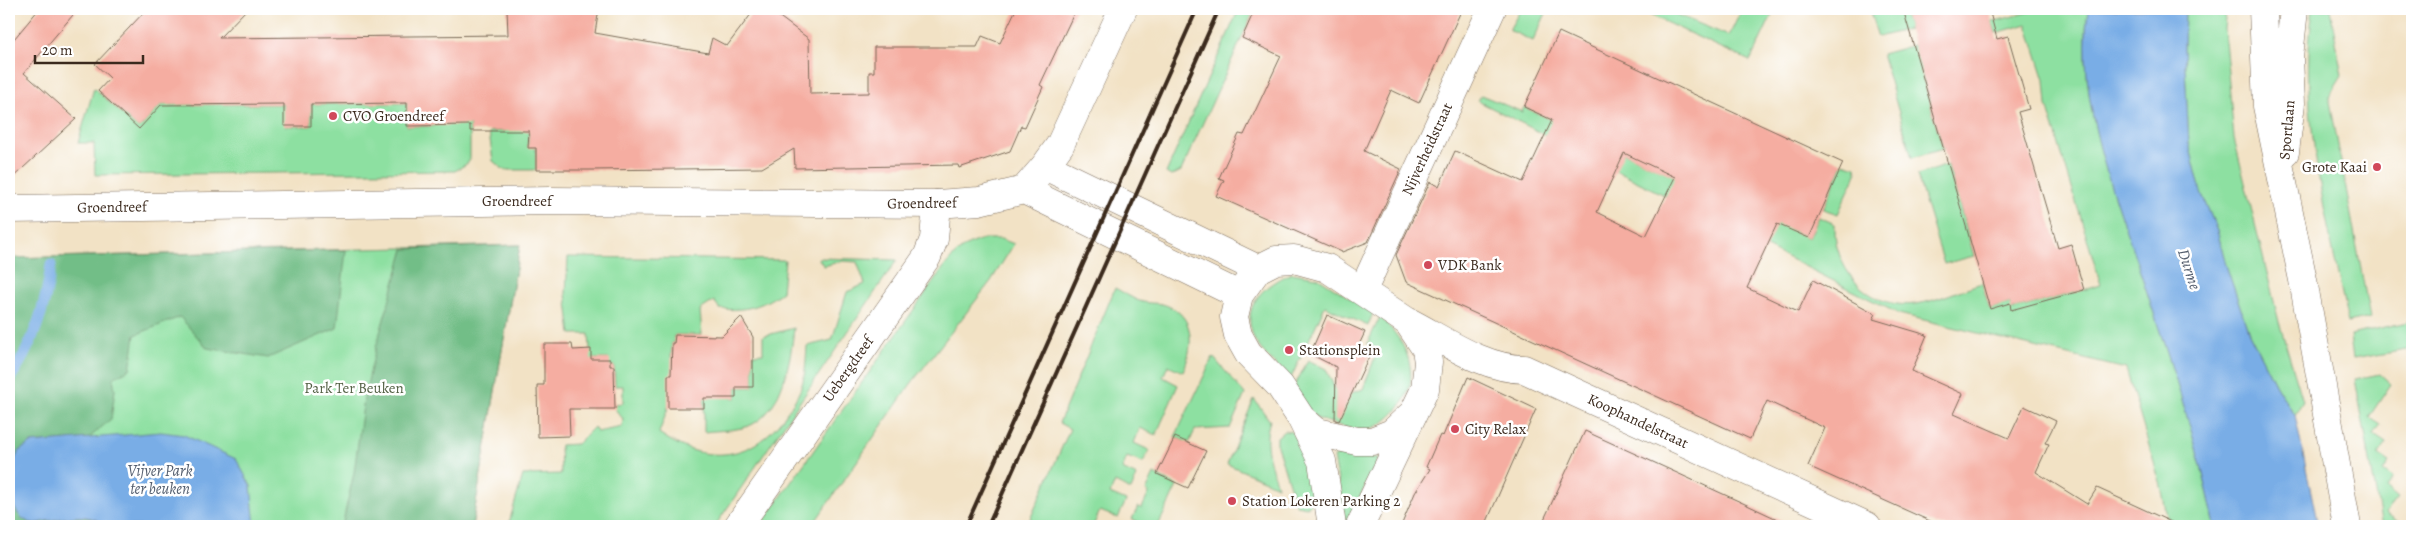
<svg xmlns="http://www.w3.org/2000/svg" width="2421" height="535" viewBox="0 0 2421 535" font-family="Alegreya,serif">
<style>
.green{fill:#8de0a1;stroke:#648560}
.forest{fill:#72be87;stroke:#567452}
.water{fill:#79ade6;stroke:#5a6c82}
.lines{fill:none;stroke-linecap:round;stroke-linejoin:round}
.stream{stroke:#79ade6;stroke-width:11}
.building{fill:#f5ada1;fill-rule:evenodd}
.street-casing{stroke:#7b6a58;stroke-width:29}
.secondary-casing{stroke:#7b6a58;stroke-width:29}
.street{stroke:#fff;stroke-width:28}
.secondary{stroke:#fff;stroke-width:28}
.rail{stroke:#3b2a1e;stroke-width:4}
.poi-dot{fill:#d1495b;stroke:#fff;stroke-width:2}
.labels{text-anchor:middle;stroke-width:5;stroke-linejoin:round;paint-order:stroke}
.poi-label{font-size:15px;fill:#3b2a1e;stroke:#fff;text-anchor:start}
.street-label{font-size:15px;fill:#3b2a1e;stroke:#fff}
.park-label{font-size:15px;fill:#546145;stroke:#fff}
.water-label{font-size:16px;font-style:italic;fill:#545e6e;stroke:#fff}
</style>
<rect width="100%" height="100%" fill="#fff"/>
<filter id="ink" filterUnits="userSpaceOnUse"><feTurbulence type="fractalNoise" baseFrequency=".02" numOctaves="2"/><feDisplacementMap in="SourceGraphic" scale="10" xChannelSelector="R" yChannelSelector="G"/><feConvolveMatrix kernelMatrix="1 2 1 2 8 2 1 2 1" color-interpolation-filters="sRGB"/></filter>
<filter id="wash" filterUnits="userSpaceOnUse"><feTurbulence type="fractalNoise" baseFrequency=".0096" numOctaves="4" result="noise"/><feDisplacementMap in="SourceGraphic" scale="20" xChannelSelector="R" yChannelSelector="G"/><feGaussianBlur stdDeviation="1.12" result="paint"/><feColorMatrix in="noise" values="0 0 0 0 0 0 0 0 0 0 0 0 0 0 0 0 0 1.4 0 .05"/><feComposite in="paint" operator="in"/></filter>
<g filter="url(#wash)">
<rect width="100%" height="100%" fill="#f2e2c5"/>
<path class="green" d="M1239 9H1255L1181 171 1171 176 1166 173Z
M1521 9H1548L1533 41 1509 30Z
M1637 9H1663L1729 36 1742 9H1775L1750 61Z
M1869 9H1903L1909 29 1878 37Z
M2039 9H2088C2076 104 2113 191 2143 280 2170 362 2198 442 2215 526H2169L2161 486 2126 369 1899 314 1478 101 1481 95 1522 112 1524 107 1809 238 1819 217 1835 224C1835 232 1835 242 1838 250 1848 285 1879 309 1916 304 1938 301 1961 289 1982 283L1990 309 2010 303 2012 310 2101 285 2047 105 2045 80 2027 24 1996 33 1992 22Z
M2185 9H2226L2224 29 2234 138 2279 322 2303 401 2295 415 2276 386 2249 333 2226 265 2217 230 2201 192 2189 144 2184 48Z
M2313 9H2330L2342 75 2329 96 2370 318 2348 323C2328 222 2297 112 2313 9Z
M1914 45 1943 149 1912 158 1882 54Z
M94 88 139 129 161 105 284 104 285 126H311V104L407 103V126H434L470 102V159L468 163 455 171 95 175 94 143H78Z
M506 119H529L528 147 536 148V170H504L493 161 489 132 506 131Z
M1843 163 1856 167 1857 172 1838 214 1823 209Z
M1948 165 1974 256 1944 264 1917 175Z
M984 239H1001L1014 244 991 281 910 385 812 526H760L944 267C955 253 966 243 984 239Z
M520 245 472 526H9V258Z
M568 257 785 260 782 292C761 307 746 311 720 309L714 301 700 310 702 335H675L674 343H672L671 357H675L668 408 659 433C702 464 750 463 783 418 791 407 800 394 803 381 806 370 806 358 807 346L832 340 847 292 865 284 857 262 842 261 824 266 818 258 897 260 715 526H508L523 475 561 474 560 445 577 444 594 427 597 432 622 427 623 419 615 409V404L623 403V386H615L614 366H610L609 359H593L591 366 589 334H571L566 294Z
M1292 273 1317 277 1373 313 1368 326 1325 306 1290 380C1280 369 1260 351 1254 339 1240 306 1264 284 1292 273Z
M1115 288C1123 292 1134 300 1143 302 1152 304 1161 302 1170 307 1197 319 1192 350 1183 372L1168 365 1163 377 1178 385 1156 435 1140 428 1134 443 1149 450 1143 463 1127 457 1122 469 1137 476 1131 490 1115 482 1110 494 1126 501 1118 518 1100 511 1093 526H1027L1070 429 1059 423Z
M1380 317C1411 345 1425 385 1391 416 1373 433 1358 432 1335 424 1330 422 1322 421 1317 418 1308 413 1301 396 1294 387L1308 360 1326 369 1335 388 1342 392 1351 393 1363 389 1378 349 1367 344Z
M2412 321V349L2353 359 2350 335Z
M794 328C791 358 783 408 753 424 741 431 719 430 704 432V396L736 398V387H753V354L763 353V336Z
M1213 357 1245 394 1230 428 1195 430 1189 443 1175 437Z
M2380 374 2391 384 2369 417 2381 425 2374 435 2386 443 2378 455 2389 462 2383 471 2393 478 2386 488 2398 498 2386 513 2401 524 2400 526H2382L2355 379Z
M1254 399 1270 421C1262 443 1271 464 1277 486L1227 464Z
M1284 431 1292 432 1295 436C1303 452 1323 493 1307 507L1296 505 1277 446V437Z
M1338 455 1379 458 1347 524 1345 523 1334 457Z
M1154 474 1177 486 1158 526H1147L1132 519 1138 507 1142 508 1149 493 1146 491Z"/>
<path class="forest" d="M520 245 472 526H342L354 473 364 398 376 347 404 249Z
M346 250 337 328 268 358 207 348 180 317 135 335 130 369 113 378 115 390 111 419 88 439 31 443 33 524C57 520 85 509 106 526H9V258Z"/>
<path class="water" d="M2088 9H2185L2184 48 2189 144 2201 192 2217 230 2226 265 2249 333 2276 386 2295 415 2318 526H2215C2198 442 2170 362 2143 280 2113 191 2076 104 2088 9Z
M161 432 184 435 236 459 251 486 255 526H106C88 511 68 518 47 521 42 522 36 524 32 523 5 517 6 470 19 452 21 448 28 446 31 443Z"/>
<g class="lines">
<path class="stream" d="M9 380C33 345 46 307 51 265"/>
</g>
<g id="blocks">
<path class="building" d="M39 9H78L24 73 76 119 9 181V45Z
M147 9H247L219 38 508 35 507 9H599L595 33 708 53 712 38 727 46 755 9H769L809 39 810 94 869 93V72H874V47H977L982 36 1000 43 1016 9H1076L1040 85 1043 87 1025 127 1021 126 1010 151 959 168 958 165 795 168 794 149 762 168 591 170H536V148H528L529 131H470V125L407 126V103L311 104V126H284V104L161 105 139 129 98 91 110 78 95 64Z
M1255 9H1462L1419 103 1391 90 1364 151 1401 169 1368 242 1342 252 1216 196 1224 180 1219 178 1239 134 1244 135 1281 56 1242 38Z
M1903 9H1989L1997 39 2008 36 2029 109 2018 112 2058 248 2071 244 2084 290 2011 310 2010 303 1990 309Z
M1559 32 1843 163 1809 238 1777 224 1747 288 1798 312 1813 280 1876 314 1873 319 1927 335 1912 371 1963 394 1954 414 2009 438 2024 406 2056 421 2045 443 2049 444 2036 472 2087 504 2097 488 2180 526H1941L1808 466 1825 428 1767 401 1750 439 1406 282 1396 255 1430 182 1439 186 1455 151 1523 182 1552 120 1524 107ZM1624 153 1675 177 1646 236 1597 212Z
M1327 315 1365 332 1358 347 1371 352 1339 421 1335 420 1336 367 1310 354Z
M741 317 753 337V387H736V398H704V408H668V375H671L672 343H674L675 335 722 336Z
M544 344H572L573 350 591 349V359H610V366H614L615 409H569L570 436 538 437 537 385H544Z
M1468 377 1536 409 1485 526H1401L1415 493 1430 469 1426 467 1440 435 1443 436Z
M1585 431 1745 504 1792 526H1541Z
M1175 437 1206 451 1188 488 1157 474Z"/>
</g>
</g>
<g filter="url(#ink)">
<use href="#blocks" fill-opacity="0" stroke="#7b6a58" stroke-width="1"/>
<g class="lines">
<g class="street-casing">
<path id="street" d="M1045 166 1060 145 1123 9
M1363 290 1492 9
M738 526 927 257 934 239 937 204"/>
</g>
<g class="secondary-casing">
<path id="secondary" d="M2263 9 2267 106 2303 280 2347 526
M2285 152 2291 103 2289 57 2294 9
M1024 190 1045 166 1258 269
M1024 190 1239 295
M9 209 550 201 937 204 979 201 1024 190
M1409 322C1444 340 1484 369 1524 369L1867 526
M1301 418 1317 432 1357 441H1372L1392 433 1410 416
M1332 526 1322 461 1301 418 1280 386 1248 353 1238 335 1234 317 1239 295 1258 269 1276 260 1294 259 1327 268 1408 322 1426 349 1428 362 1425 389 1360 526"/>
</g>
<use href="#street" class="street"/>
<use href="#secondary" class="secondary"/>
<path class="rail" d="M966 526 1197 9
M988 526 1219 9"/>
</g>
</g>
<g class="poi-dot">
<circle cx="333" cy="116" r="5"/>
<circle cx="2377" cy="167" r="5"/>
<circle cx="1428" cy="265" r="5"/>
<circle cx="1289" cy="350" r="5"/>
<circle cx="1455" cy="429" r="5"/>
<circle cx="1232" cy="501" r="5"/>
</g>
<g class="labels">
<g class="poi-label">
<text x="343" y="121">CVO Groendreef</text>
<text x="2367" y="172" text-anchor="end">Grote Kaai</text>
<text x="1438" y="270">VDK Bank</text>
<text x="1299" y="355">Stationsplein</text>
<text x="1465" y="434">City Relax</text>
<text x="1242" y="506">Station Lokeren Parking 2</text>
</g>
<g class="street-label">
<text transform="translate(2287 130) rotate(-85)" y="5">Sportlaan</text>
<text transform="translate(1427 149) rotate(-65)" y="5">Nijverheidstraat</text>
<text x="517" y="206">Groendreef</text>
<text transform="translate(922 203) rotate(-1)" y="5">Groendreef</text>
<text transform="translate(112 207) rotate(-1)" y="5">Groendreef</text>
<text transform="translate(848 369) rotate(-55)" y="5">Uebergdreef</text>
<text transform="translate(1638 421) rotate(25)" y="5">Koophandelstraat</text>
</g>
<g class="park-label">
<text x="354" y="393">Park Ter Beuken</text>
</g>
<g class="water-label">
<text transform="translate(2190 269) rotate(72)" y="6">Durme</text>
<text x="160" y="476">Vijver Park<tspan x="160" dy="18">ter beuken</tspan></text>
</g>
</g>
<rect width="2421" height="535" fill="none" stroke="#fff" stroke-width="30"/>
<path d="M35 55v8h108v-8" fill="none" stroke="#3b2a1e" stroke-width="2.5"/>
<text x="42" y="55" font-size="15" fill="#3b2a1e" stroke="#ffffff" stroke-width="4" paint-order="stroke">20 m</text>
</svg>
